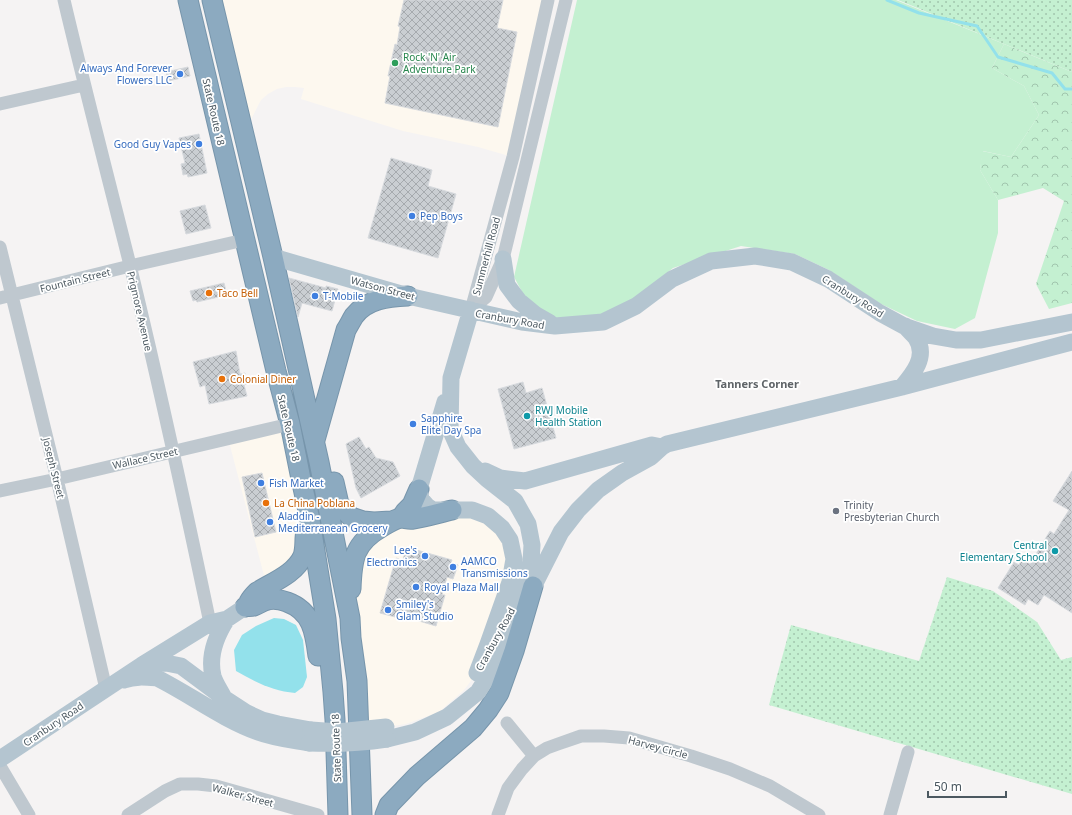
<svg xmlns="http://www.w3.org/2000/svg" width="1072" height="815" viewBox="0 0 1072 815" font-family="'Noto Sans',sans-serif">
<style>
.commercial{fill:#fdf8ef}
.green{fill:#c4f0d1}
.forest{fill:url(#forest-crowns)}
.park{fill:url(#park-dots)}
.water{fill:#93e1eb}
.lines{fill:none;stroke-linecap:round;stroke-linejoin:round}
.stream{stroke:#93e1eb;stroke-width:3}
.building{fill:url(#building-cross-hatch);stroke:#d7dade}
.highway-casing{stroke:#7795ab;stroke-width:21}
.minor{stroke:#bfc8cf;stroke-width:13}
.major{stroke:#b4c5d0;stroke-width:17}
.highway{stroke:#8caac0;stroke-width:19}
.major-bridge{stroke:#b4c5d0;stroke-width:17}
.leisure-dot{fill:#2e9e5b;stroke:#fff;stroke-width:1.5}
.shop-dot{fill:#3f7fe0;stroke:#fff;stroke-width:1.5}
.food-dot{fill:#e8710a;stroke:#fff;stroke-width:1.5}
.culture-dot{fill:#0f9aa8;stroke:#fff;stroke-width:1.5}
.worship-dot{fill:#6b7280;stroke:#fff;stroke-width:1.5}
.labels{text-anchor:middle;stroke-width:3.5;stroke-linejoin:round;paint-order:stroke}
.leisure-label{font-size:10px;fill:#27864d;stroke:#fff;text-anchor:start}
.shop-label{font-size:10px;fill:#366cbe;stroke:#fff;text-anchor:start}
.street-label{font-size:10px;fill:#4b5860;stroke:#fff}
.food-label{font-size:10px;fill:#c56008;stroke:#fff;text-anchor:start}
.culture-label{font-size:10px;fill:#0d838f;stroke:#fff;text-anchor:start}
.worship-label{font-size:10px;fill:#5b616d;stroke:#fff;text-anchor:start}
.neighbourhood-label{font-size:11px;font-weight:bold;fill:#5f6468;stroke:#fff}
</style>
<defs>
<pattern id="forest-crowns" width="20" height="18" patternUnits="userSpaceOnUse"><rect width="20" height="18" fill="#c4f0d1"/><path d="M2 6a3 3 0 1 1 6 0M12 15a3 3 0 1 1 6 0" fill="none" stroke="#a1c5ad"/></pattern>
<pattern id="park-dots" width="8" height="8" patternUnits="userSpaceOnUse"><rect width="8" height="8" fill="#c4f0d1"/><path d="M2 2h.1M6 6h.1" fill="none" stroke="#a1c5ad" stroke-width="1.8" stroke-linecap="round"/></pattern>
<pattern id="building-cross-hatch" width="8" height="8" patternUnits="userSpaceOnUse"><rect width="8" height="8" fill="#caced2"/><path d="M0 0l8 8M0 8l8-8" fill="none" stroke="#a6aaae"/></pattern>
</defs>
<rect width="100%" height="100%" fill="#f5f3f3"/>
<path class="commercial" d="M212 0H548L513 157 478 147 403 131 301 99 304 88 295 87H286L277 89 268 94 261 100 244 133Z
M290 424 306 544 267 587 228 438Z
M488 516 514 559 477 673 464 690 439 712 406 724 386 727 358 729 351 638 361 544 392 521Z"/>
<path class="green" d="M577 0H896L1004 44 992 68 1024 86 1039 115 1011 157 983 151 980 170 998 200V233L975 318 955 329 917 321 879 303 829 270 795 254 741 246 673 268 630 302 599 316 556 321 526 299 514 277Z"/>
<path class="forest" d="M1004 44 1072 72V303L1049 309 1036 284 1064 201 1043 188 998 200 980 170 982 151 1011 157 1039 115 1024 86 992 68Z"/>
<path class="park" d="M898 0H1072V72Z
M947 577 993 591 1037 622 1061 660 1072 657V794L769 705 791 625 919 661Z"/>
<path class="water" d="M274 618 284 619 296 625 303 640 307 677 303 687 295 693C273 691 255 682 236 671L234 650 242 635 256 626Z"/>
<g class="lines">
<path class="stream" d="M887 0 919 13 977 26 998 57 1052 73 1065 89H1072"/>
</g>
<path class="building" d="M404 0H503L497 28 517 32 498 127 385 103 390 76H388L395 44 397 45 400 27 398 26Z
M188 67 190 76 168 81 166 72Z
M199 134 207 173 188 177 187 174 183 175 181 164 185 163 179 138Z
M391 158 432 170 428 186 456 194 438 258 368 238Z
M205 205 211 228 186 234 180 211Z
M289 278 326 288V286L338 289 332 311 302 303 298 317Z
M224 283 227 295 197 302 196 300 193 301 190 291Z
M236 351 240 374 245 373 247 384 244 385 247 396 209 404 205 385 200 387 193 362Z
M523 382 526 393 542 388 556 438 514 449 498 389Z
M359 437 366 449 369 447 376 458 393 462 400 476 361 498 356 488 346 444Z
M1072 471V613L1044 595 1038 605 1028 599 1025 605 998 588 1014 562 1019 565 1022 559 1030 564 1050 531 1054 534 1069 510 1053 501Z
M262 473 276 532 255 537 242 477Z
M406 547 452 560 451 563 458 565 453 579 447 577 442 595H445L436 626 399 615V618L380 613 396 558 403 560Z"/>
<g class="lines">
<g class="highway-casing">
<path id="highway" d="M188 0 276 371 290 424 300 474 310 520 326 619 333 692 335 720 338 815
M212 0 273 257 319 462 350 618 351 638 357 681 362 815
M315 440 346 330C349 325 351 321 354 316 367 299 388 297 408 296
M334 482 339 504 351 517 363 521 374 522 391 521
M401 518 405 512 412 505 419 489
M351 589C352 559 354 543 382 527 387 524 394 519 401 518 405 518 409 520 413 519 426 517 439 513 452 510
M249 602C251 598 254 595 257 592 273 582 295 574 303 556 306 547 304 539 306 531
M245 607C248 606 251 607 254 606 259 604 263 601 268 600 275 598 281 600 287 602 312 611 315 632 318 656
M385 815 389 805 417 776 473 728 488 710 499 693 514 651 533 586"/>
</g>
<path class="minor" d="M64 0C85 89 108 177 130 265 159 384 185 504 210 623
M0 104 84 85
M0 247 57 479 106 689
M0 298 130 266 244 240
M471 310 486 297 503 259 566 0
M471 310 513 157 548 0
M0 491 57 479 290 424
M507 723 534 756
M0 766 29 815
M128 815 165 791 180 784H198L216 786 318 815
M498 815 508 788 522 769 534 756 547 748 558 744 581 736H604L629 738 691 756 730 769 770 786 819 815
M890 815 908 752"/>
<path class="major" d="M273 257 408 296 522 322 555 326 603 322 636 306 672 279 711 261 755 256 792 262 828 279 880 313 904 326 933 336 956 340H981L1072 322
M503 259 507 285 519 301 536 315 550 323
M471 310 451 378 450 429 458 447 473 466 487 479 515 501 528 524 532 545 531 562 525 582 501 631
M902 387C913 374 928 356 916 338 913 334 908 330 905 326
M445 402 419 489 421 499 427 506 433 510H472L488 516 502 528 510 540 514 559 510 582 488 644 477 673
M485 471 500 478 525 481 652 445 662 447
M527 599 561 532 578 510 598 490 622 473 651 457 662 447 667 444 902 387 1072 342
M144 665 166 663 181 666 224 698 247 713 262 720 278 724 311 730
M124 680C135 676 145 677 157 678 191 695 222 719 258 732 274 738 292 740 309 743
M223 696C220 690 215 683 213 676 208 655 216 636 227 619
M387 739 415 732 447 717 478 692 497 662 517 621
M0 759 142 665 210 623 227 619 245 607"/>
<use href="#highway" class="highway"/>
<path class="major-bridge" d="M311 730 338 732 386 727
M309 743C336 744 361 743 387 739"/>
</g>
<circle class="leisure-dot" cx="395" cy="63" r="4"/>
<g class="shop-dot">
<circle cx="180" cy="74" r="4"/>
<circle cx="199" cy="144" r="4"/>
<circle cx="412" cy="216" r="4"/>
<circle cx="315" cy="296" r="4"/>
<circle cx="413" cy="424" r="4"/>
<circle cx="261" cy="483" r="4"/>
<circle cx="270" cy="522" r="4"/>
<circle cx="425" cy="556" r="4"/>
<circle cx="453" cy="567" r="4"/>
<circle cx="416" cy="587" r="4"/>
<circle cx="388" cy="610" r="4"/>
</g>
<g class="food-dot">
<circle cx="209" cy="293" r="4"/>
<circle cx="222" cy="379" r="4"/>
<circle cx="266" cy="503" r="4"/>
</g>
<g class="culture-dot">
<circle cx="527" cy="416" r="4"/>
<circle cx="1055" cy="551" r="4"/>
</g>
<circle class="worship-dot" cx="836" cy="511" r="4"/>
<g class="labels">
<g class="leisure-label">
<text x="403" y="61">Rock 'N' Air<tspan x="403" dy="12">Adventure Park</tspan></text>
</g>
<g class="shop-label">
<text x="172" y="72" text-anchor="end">Always And Forever<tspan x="172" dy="12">Flowers LLC</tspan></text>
<text x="191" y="148" text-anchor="end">Good Guy Vapes</text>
<text x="420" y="220">Pep Boys</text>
<text x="323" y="300">T-Mobile</text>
<text x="421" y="422">Sapphire<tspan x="421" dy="12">Elite Day Spa</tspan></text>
<text x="269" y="487">Fish Market</text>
<text x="278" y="520">Aladdin -<tspan x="278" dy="12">Mediterranean Grocery</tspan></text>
<text x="417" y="554" text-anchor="end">Lee's<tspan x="417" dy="12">Electronics</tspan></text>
<text x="461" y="565">AAMCO<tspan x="461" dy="12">Transmissions</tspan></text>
<text x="424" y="591">Royal Plaza Mall</text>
<text x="396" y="608">Smiley's<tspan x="396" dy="12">Glam Studio</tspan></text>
</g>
<g class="street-label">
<text transform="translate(214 112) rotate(77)" y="4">State Route 18</text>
<text transform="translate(486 256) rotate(-75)" y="4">Summerhill Road</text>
<text transform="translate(75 280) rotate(-14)" y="4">Fountain Street</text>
<text transform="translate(383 288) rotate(15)" y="4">Watson Street</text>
<text transform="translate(853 296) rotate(32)" y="4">Cranbury Road</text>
<text transform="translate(140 311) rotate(77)" y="4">Prigmore Avenue</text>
<text transform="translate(510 319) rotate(10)" y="4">Cranbury Road</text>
<text transform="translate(289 428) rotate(77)" y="4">State Route 18</text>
<text transform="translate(145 458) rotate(-13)" y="4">Wallace Street</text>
<text transform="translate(54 468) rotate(76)" y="4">Joseph Street</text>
<text transform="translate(495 639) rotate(-61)" y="4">Cranbury Road</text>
<text transform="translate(53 724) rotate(-34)" y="4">Cranbury Road</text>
<text transform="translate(658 747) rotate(15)" y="4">Harvey Circle</text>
<text transform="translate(336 748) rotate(-92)" y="4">State Route 18</text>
<text transform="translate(243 795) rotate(15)" y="4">Walker Street</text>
</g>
<g class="food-label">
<text x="217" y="297">Taco Bell</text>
<text x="230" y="383">Colonial Diner</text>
<text x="274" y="507">La China Poblana</text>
</g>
<g class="culture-label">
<text x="535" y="414">RWJ Mobile<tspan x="535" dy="12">Health Station</tspan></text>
<text x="1047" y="549" text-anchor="end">Central<tspan x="1047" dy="12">Elementary School</tspan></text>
</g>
<g class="worship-label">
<text x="844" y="509">Trinity<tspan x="844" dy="12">Presbyterian Church</tspan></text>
</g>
<g class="neighbourhood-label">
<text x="757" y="388">Tanners Corner</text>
</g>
</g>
<path d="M928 791v6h78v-6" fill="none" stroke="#4b5860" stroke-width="2"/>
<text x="934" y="791" font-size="12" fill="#4b5860" stroke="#ffffff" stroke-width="3" paint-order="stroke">50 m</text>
</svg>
